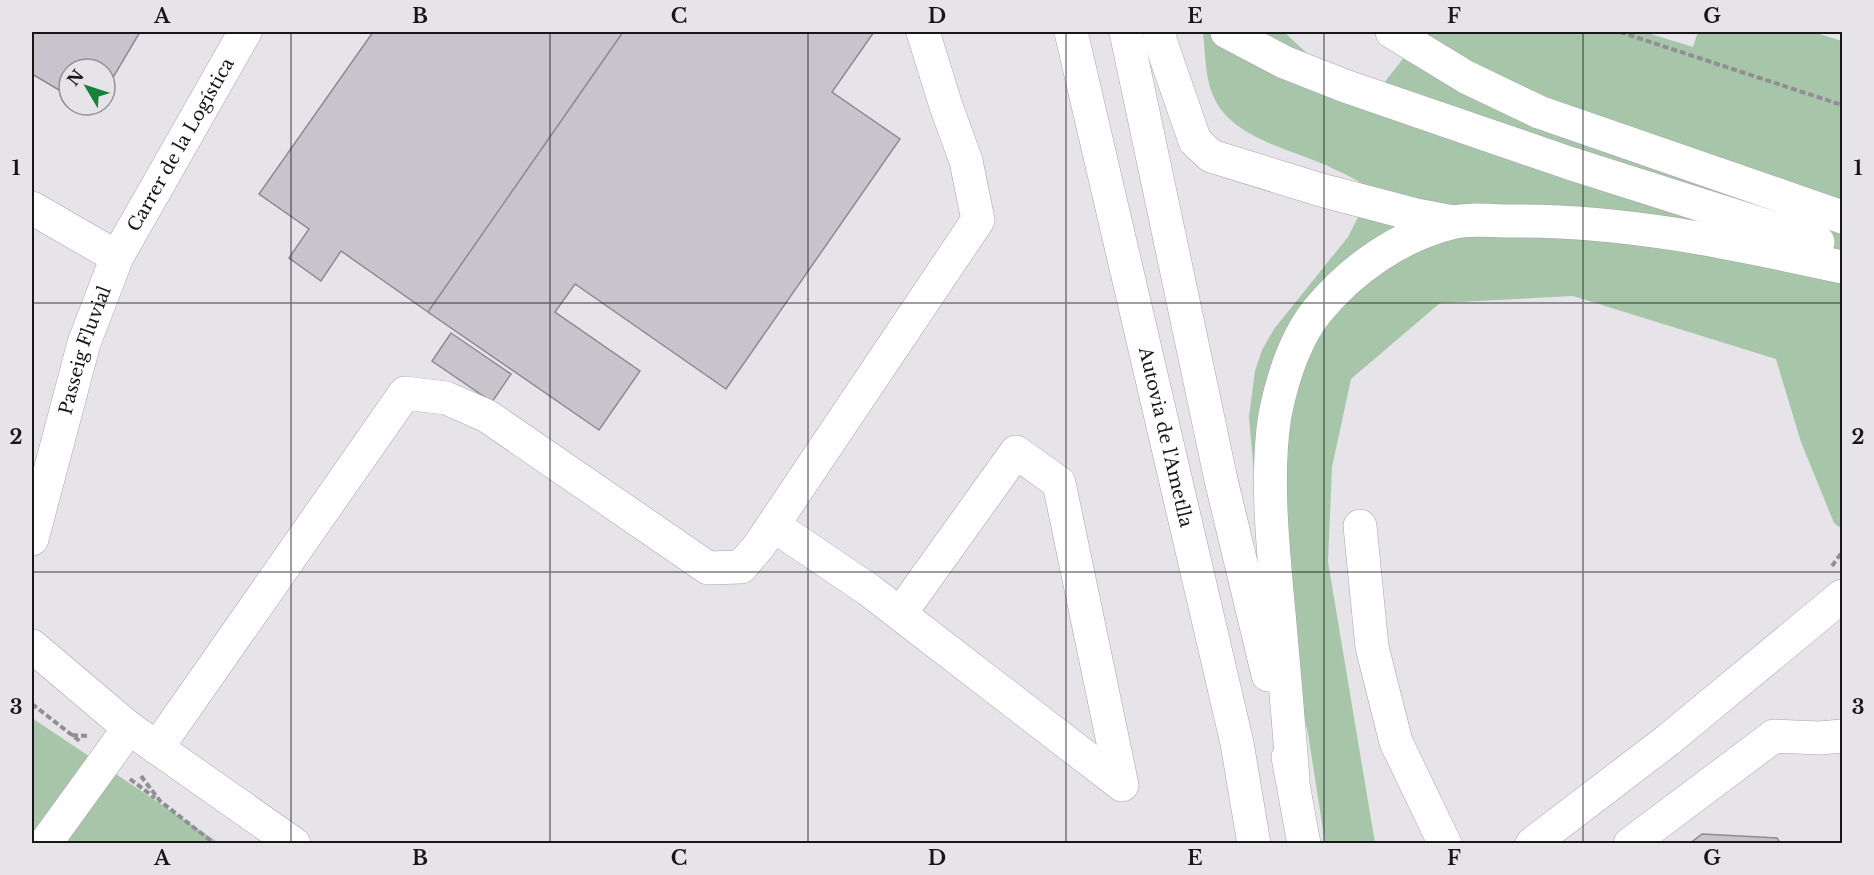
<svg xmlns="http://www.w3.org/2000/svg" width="1874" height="875" viewBox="0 0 1874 875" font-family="'Libre Baskerville',serif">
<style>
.green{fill:#a6c5a9}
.building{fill:#c7c4cb;stroke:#8d8b90;stroke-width:1.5}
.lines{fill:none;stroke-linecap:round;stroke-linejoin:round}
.minor-casing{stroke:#a7a4aa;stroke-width:34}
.highway-casing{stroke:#a7a4aa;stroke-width:34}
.path{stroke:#918f93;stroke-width:4;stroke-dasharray:6 3;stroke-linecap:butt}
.minor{stroke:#fff;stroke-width:33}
.highway{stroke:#fff;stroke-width:33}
.grid{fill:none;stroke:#171618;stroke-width:1.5;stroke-opacity:0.55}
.labels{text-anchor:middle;stroke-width:4.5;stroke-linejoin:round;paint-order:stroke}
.street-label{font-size:18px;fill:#171618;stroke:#e6e3e9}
.neatline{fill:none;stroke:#171618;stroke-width:2}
.grid-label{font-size:20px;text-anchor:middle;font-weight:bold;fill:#171618}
</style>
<rect width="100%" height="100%" fill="#e6e3e9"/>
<path class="green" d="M1203 32H1284L1365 107 1424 32H1644L1693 47 1698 32H1813L1842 41V529L1834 523 1801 442 1776 359 1573 296 1440 303 1351 379 1332 467 1328 562 1375 843H1325L1308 733 1259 531 1249 417 1255 371 1262 350 1274 329 1348 237 1371 192C1360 179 1343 174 1328 166 1286 147 1224 137 1210 87 1205 70 1205 49 1203 32Z
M32 718 219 843H38L32 839Z"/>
<path class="building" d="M32 32H140L105 91V69H69V96L32 74Z
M373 32H623L428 312 341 251 321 281 289 258 309 229 259 194Z
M623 32H874L832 92 900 139 726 389 575 284 555 312 640 371 599 430 428 312Z
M451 333 511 374 492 402 432 361Z
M1702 834 1777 838 1781 844H1689Z"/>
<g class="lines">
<g class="minor-casing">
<g id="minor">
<path d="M1160 32V40L1195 141 1211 156 1321 190 1416 215 1453 222"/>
<path d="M32 208 117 257"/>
<path d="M773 525 869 590 900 614 1122 785 1059 483 1016 452 900 614"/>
<path d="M1360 526 1372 647 1396 742 1445 844"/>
<path id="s1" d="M32 539 84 343 117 257 245 32"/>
<path d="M32 646 129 728 294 844"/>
<path d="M157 748 405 393 446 398 487 416 708 568 741 567 759 546 978 220 966 161 946 106 923 32"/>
<path d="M45 844 129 728"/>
<path d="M1532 844 1668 740 1842 596"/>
<path d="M1630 844 1774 736 1820 738 1842 736"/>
</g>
</g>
<g class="highway-casing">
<g id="highway">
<path id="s2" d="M1071 32 1237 743 1254 844"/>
<path d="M1126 32 1221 480 1268 675"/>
<path d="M1227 32 1284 62 1345 86 1569 163 1818 242"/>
<path d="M1392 32 1466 77 1539 112 1842 217"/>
<path d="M1288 757 1304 844"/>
<path d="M1293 779C1288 717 1283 654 1277 592 1272 537 1266 470 1275 415 1282 380 1295 338 1318 310 1352 269 1399 236 1451 223 1468 218 1490 221 1508 221 1620 219 1733 243 1842 267"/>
</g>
</g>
<path class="path" d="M1620 32 1842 105
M1832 566 1842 552
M32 704 81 742
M72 735 87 736
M141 776 160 801 215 844
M130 779 155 798"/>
<use href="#minor" class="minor"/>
<use href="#highway" class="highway"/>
</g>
<path class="grid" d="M291 32V844M550 32V844M808 32V844M1066 32V844M1324 32V844M1583 32V844M32 303H1842M32 572H1842"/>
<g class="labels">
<g class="street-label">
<text dy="6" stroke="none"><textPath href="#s1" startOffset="424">Carrer de la Logística</textPath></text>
<text dy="6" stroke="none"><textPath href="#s1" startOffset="196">Passeig Fluvial</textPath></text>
<text dy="6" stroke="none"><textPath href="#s2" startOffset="416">Autovia de l'Ametlla</textPath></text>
</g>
</g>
<rect width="1874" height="875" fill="none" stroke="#e6e3e9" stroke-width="66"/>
<g transform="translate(87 87) rotate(309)"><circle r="28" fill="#e6e3e9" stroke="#939195" stroke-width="1.5"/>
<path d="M0-4.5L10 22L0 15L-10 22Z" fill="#168137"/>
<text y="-9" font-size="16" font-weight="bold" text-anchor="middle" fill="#171618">N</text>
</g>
<rect x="33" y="33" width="1808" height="809" class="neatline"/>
<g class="grid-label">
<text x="162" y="23">A</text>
<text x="420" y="23">B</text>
<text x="679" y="23">C</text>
<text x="937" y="23">D</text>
<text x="1195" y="23">E</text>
<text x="1454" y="23">F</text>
<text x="1712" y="23">G</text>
<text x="16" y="175">1</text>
<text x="1858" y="175">1</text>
<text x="16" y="444">2</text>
<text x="1858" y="444">2</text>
<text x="16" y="714">3</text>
<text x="1858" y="714">3</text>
<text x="162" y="865">A</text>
<text x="420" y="865">B</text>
<text x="679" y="865">C</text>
<text x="937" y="865">D</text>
<text x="1195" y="865">E</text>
<text x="1454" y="865">F</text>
<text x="1712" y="865">G</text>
</g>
</svg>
